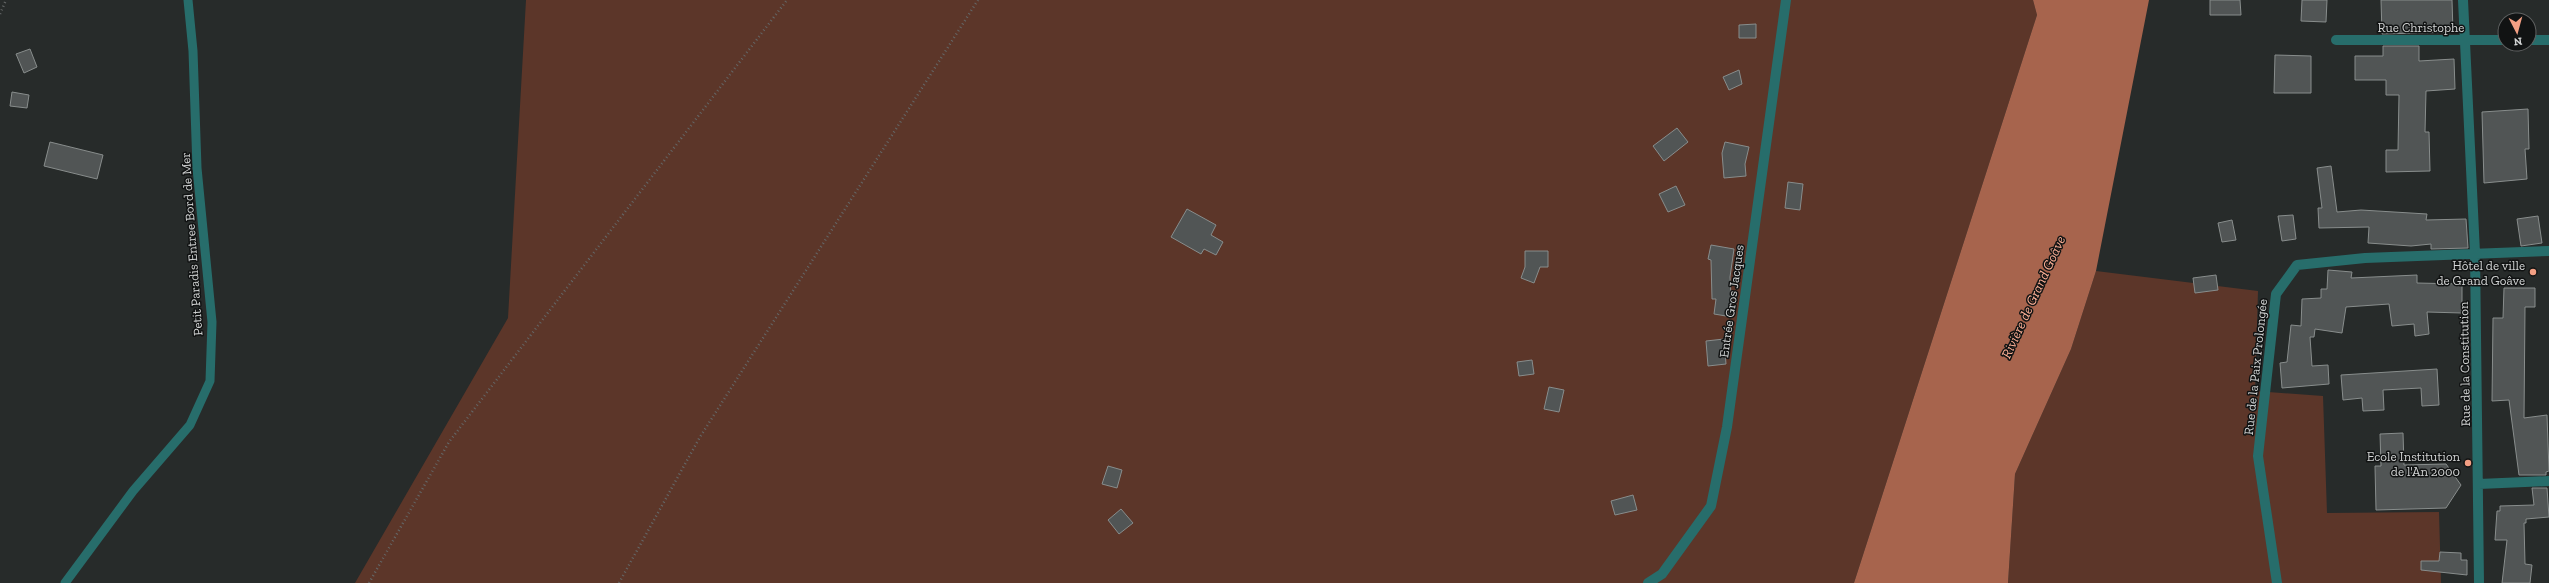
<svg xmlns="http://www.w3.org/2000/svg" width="2549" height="583" viewBox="0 0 2549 583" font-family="'Zilla Slab',serif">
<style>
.green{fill:#5c3629}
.water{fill:#a7644d}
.building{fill:#515555;stroke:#888d8c}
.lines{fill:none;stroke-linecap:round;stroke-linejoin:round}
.path{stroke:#646767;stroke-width:2.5;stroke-dasharray:1 3;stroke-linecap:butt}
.lane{stroke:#276d6b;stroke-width:9}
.street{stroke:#276d6b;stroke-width:10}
.poi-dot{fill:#f39f83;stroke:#111313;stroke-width:1.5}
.labels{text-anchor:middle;stroke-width:3;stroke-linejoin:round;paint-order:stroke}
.street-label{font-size:13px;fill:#d2d4d4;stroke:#111313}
.poi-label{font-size:13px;fill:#d2d4d4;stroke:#111313;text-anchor:end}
.water-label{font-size:14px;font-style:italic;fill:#ffb197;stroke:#111313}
</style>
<rect width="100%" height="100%" fill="#272b2a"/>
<path class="green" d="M526 0H2033L2037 15 1854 583H355L508 318Z
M2096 271 2258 291 2255 391 2323 396 2327 513 2439 512 2441 583H2008L2015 474 2071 349Z"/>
<path class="water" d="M2033 0H2149L2096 271 2071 349 2015 474 2008 583H1854L2037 15Z"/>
<path class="building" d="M2210 0H2240L2241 15H2210Z
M2302 0H2327L2326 22 2301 21Z
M2381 0H2452L2453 32 2382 34Z
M1756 24V38H1739V25Z
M2383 46H2419V61L2454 59 2455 89 2426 91 2425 132H2429L2430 171 2386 172V150H2398L2399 95H2386V80H2355V56H2383Z
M30 49 37 67 24 73 16 54Z
M2275 55 2311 56V93H2274Z
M1739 70 1742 84 1729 90 1723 77Z
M12 92 29 95 27 108 10 106Z
M2528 109 2529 149H2525L2527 179 2484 183 2482 112Z
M1677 128 1688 142 1664 161 1653 146Z
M50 142 103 155 97 179 44 166Z
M1725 142 1749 147 1745 164 1746 176 1724 178 1722 153Z
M2331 166 2337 212 2361 210 2427 214 2426 220 2466 219 2468 248 2431 249V244L2411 246 2368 243 2369 227 2319 228 2318 208H2322L2317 168Z
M1788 182 1803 184 1800 210 1785 208Z
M1676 186 1685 205 1668 212 1659 194Z
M1187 209 1216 225 1211 235 1223 242 1216 255 1204 249 1201 254 1171 237Z
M2293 215 2296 239 2282 241 2278 216Z
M2538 216 2542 243 2521 246 2517 219Z
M2232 220 2236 240 2222 242 2218 223Z
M1711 245 1734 249 1730 277 1732 317 1714 314 1716 299H1712L1711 260 1708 259Z
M1525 251H1548V267H1540L1534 283 1521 278 1525 267Z
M2328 270 2352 272 2351 278 2417 275V283L2462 284V313L2427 312 2429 334 2415 336 2414 324 2392 326 2389 304 2346 307 2342 333 2315 329 2314 337H2310L2312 366 2328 365 2329 384 2282 388 2280 363 2287 362 2291 325 2301 326 2302 299 2321 298V289H2327Z
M2216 275 2218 290 2195 293 2193 278Z
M2504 288H2535V307H2525L2524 418 2547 415 2549 471 2546 472V475H2519L2509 400 2492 401 2493 318H2503Z
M1724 339 1726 364 1708 366 1706 341Z
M1532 360 1534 374 1519 376 1517 362Z
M2437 369 2439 405 2422 406 2421 388 2383 390 2384 410 2363 411 2362 398 2343 400 2341 375Z
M1549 387 1564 390 1559 412 1544 409Z
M2403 433 2404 465 2446 464 2461 485 2446 508 2376 510 2375 466H2381L2380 434Z
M1108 466 1122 470 1117 488 1102 484Z
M2532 488H2547L2549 517 2526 519V523H2524L2525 564 2532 565 2530 583H2502L2507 540H2495L2497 511H2500V506L2534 505Z
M1633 495 1637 510 1615 515 1611 501Z
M1121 509 1133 523 1119 534 1108 520Z
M2440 552 2461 553V560H2467V575L2421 570V561H2439Z"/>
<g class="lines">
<path class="path" d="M0 14 6 0
M369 583 449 442 787 0
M619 583 700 437 978 0"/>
<path class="lane" d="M65 583 133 491 190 425 210 381 212 322 197 168 193 51 188 0"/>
<path class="street" d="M2463 0 2475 253 2479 583
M2336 40H2505
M2529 40H2549
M2479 484 2549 481
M1648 583 1662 574 1711 506 1727 427 1786 0
M2277 583 2258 456 2276 294 2297 265 2365 258 2549 251"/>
</g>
<g class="poi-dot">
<circle cx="2533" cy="272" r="4"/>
<circle cx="2468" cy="463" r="4"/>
</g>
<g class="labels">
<g class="street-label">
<text x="2421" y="32">Rue Christophe</text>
<text transform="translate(191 244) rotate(-94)" y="5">Petit Paradis Entree Bord de Mer</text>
<text transform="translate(1731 301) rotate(-82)" y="5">Entrée Gros Jacques</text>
<text transform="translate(2464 364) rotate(-91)" y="5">Rue de la Constitution</text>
<text transform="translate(2255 367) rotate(-84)" y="5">Rue de la Paix Prolongée</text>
</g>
<g class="poi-label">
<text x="2525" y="270">Hôtel de ville<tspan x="2525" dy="15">de Grand Goâve</tspan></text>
<text x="2460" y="461">Ecole Institution<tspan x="2460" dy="15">de l'An 2000</tspan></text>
</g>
<g class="water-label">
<text transform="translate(2033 297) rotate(-65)" y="5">Rivière de Grand Goâve</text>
</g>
</g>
<g transform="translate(2517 32) rotate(174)"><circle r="19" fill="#111313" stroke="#5e6060"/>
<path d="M0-3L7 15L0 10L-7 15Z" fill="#f39f83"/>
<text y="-6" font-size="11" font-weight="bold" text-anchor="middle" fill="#d2d4d4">N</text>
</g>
</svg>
